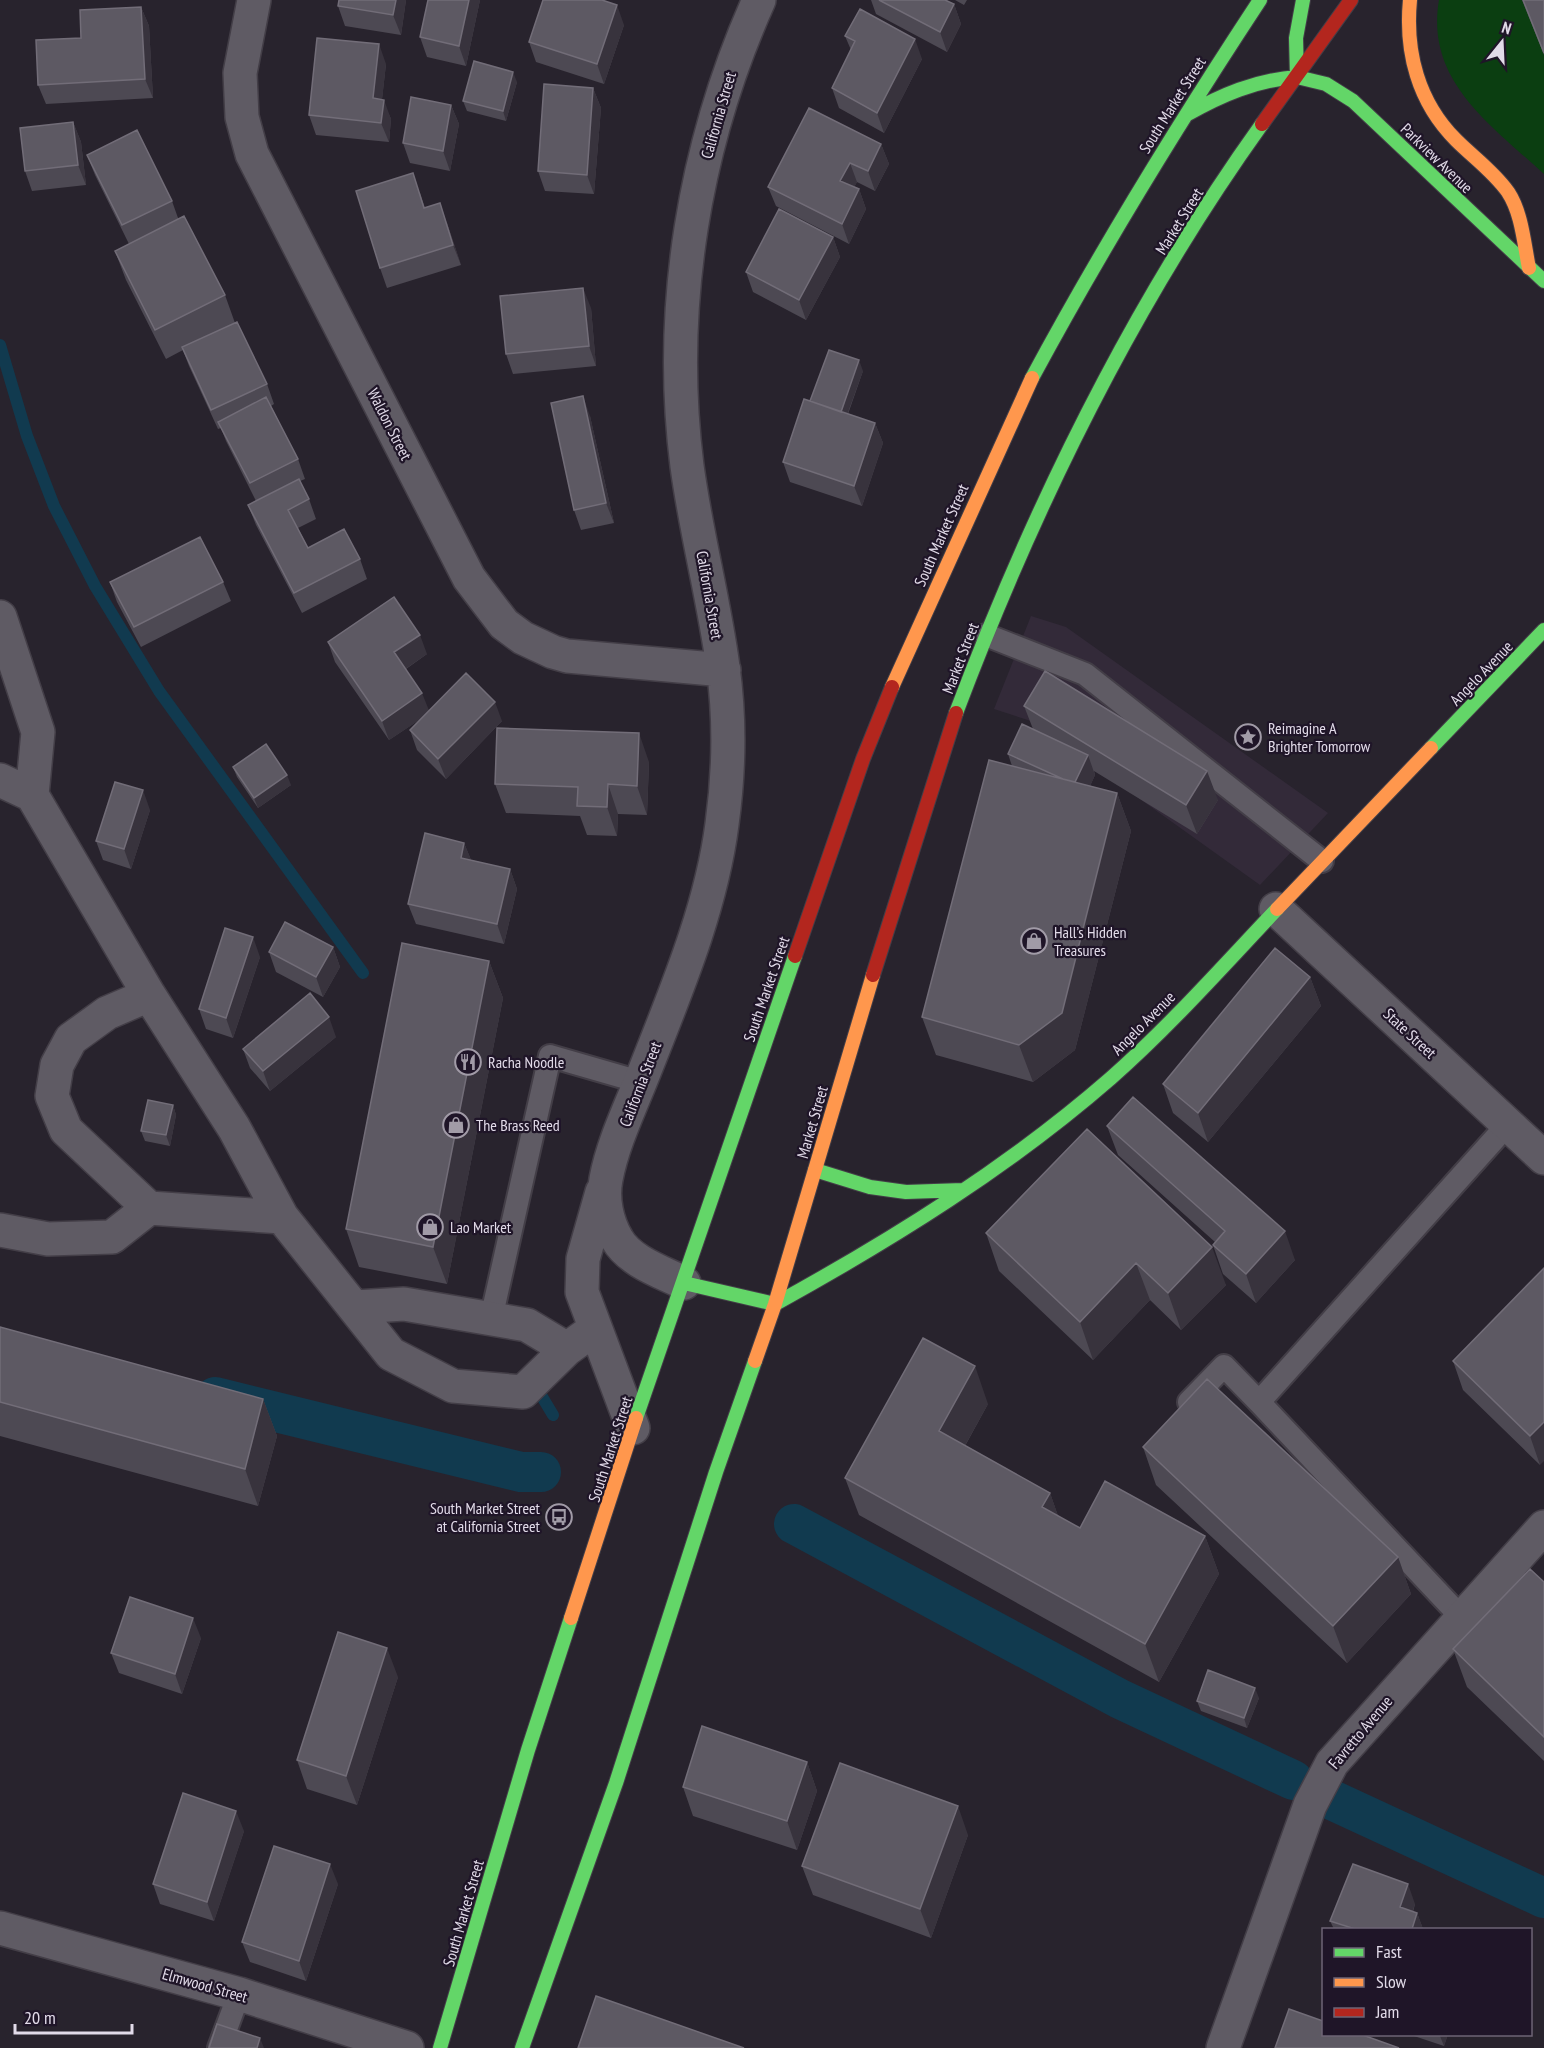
<svg xmlns="http://www.w3.org/2000/svg" width="1544" height="2048" viewBox="0 0 1544 2048" font-family="'PT Sans Narrow',sans-serif">
<style>
.commercial{fill:#332a39}
.green{fill:#0b3e11}
.lines{fill:none;stroke-linecap:round;stroke-linejoin:round}
.stream{stroke:#113a4f;stroke-width:12}
.canal{stroke:#113a4f;stroke-width:40}
.lane-casing{stroke:#433e47;stroke-width:26}
.street-casing{stroke:#433e47;stroke-width:36}
.fast-casing{stroke:#433e47;stroke-width:16}
.slow-casing{stroke:#433e47;stroke-width:16}
.jam-casing{stroke:#433e47;stroke-width:16}
.lane{stroke:#5f5b64;stroke-width:22}
.street{stroke:#5f5b64;stroke-width:33}
.fast{stroke:#63d668;stroke-width:14}
.slow{stroke:#ff974d;stroke-width:14}
.jam{stroke:#b3261e;stroke-width:14}
.wall{fill:#4d4953}
.shaded-wall{fill:#38333d}
.building{fill:#5d5963;stroke:#726d78;stroke-width:1.5}
.labels{text-anchor:middle;stroke-width:4.5;stroke-linejoin:round;paint-order:stroke}
.street-label{font-size:16px;fill:#e2dbe9;stroke:#1f1528}
.poi-label{font-size:16px;fill:#e2dbe9;stroke:#1f1528;text-anchor:start}
</style>
<rect width="100%" height="100%" fill="#28232d"/>
<path class="commercial" d="M1031 616 1066 627 1328 813 1260 885 1031 721 994 709Z"/>
<path class="green" d="M1439 0H1544V174C1491 125 1425 81 1439 0Z"/>
<g class="lines">
<path class="stream" d="M0 345 27 436 54 506 95 586 159 691 363 973
M541 1395 553 1415"/>
<path class="canal" d="M215 1397 521 1472H541
M794 1524 1120 1699 1293 1780
M1332 1800 1544 1898"/>
<g class="lane-casing">
<path id="lane" d="M986 635 1085 674 1322 861
M491 1319 550 1056 640 1082
M1189 1402 1224 1366 1259 1402
M1461 1617 1259 1402 1508 1124
M219 2048 239 1994"/>
</g>
<g class="street-casing">
<path id="street" d="M254 0 240 73 242 117 252 154 469 578 504 624 523 638 553 652 567 656 724 670
M0 617 38 732 32 795
M0 780 32 795 149 995 234 1128 282 1217 391 1354 453 1386 523 1392 567 1349
M1276 909 1544 1158
M602 1192 583 1259 582 1292 633 1428
M149 1208 66 1130 52 1096 57 1065 71 1039 107 1013 149 995
M0 1230 48 1239 112 1237 149 1208 282 1217
M684 1283C662 1272 629 1261 617 1239 607 1222 602 1199 606 1179 613 1142 631 1106 645 1070 676 991 711 909 722 824 729 773 730 718 723 667 714 600 696 533 687 466 667 308 694 145 759 0
M356 1307 404 1304 527 1325 567 1349 585 1336
M0 1928 239 1994 407 2048
M1223 2048 1310 1805 1332 1763 1544 1527"/>
</g>
<g class="fast-casing">
<path id="fast" d="M1297 77 1326 84 1353 101 1544 281
M1297 77 1296 38 1303 0
M1186 115C1221 95 1256 80 1297 77
M1032 378C1102 248 1179 123 1260 0
M956 713C1034 506 1133 304 1262 124
M1431 748 1544 630
M815 1170 870 1187 906 1192 963 1190
M684 1283 775 1304C893 1239 1009 1167 1111 1078 1170 1026 1223 966 1277 909
M636 1418 795 956
M440 2048 528 1750 571 1618
M522 2048 616 1783 716 1472 755 1361"/>
</g>
<g class="slow-casing">
<path id="slow" d="M1410 0C1405 52 1418 102 1456 140 1473 157 1494 172 1508 192 1522 213 1524 244 1529 268
M892 687 1032 378
M1277 909 1431 748
M755 1361 775 1304 873 975
M571 1618 636 1418"/>
</g>
<g class="jam-casing">
<path id="jam" d="M1262 124 1351 0
M795 956 863 759 892 687
M873 975 956 713"/>
</g>
<use href="#lane" class="lane"/>
<use href="#street" class="street"/>
<use href="#fast" class="fast"/>
<use href="#slow" class="slow"/>
<use href="#jam" class="jam"/>
</g>
<path class="wall" d="M339 0H406L401 35 345 26 338 6Z
M480 0 466 66 427 57 420 37Z
M871 0H948L947 1 954 4 961 24 947 52 876 14Z
M955 0H967L964 5Z
M1522 0H1544V55Z
M141 7 149 26 153 98 46 104 38 85 81 38Z
M624 25 604 84 536 62 529 42Z
M845 36 922 59 884 133 839 108 832 88 851 50Z
M386 64 382 99 391 119 389 142 316 135 309 115Z
M517 82 506 121 467 111 463 101Z
M593 88 601 108 594 194 545 191 538 171Z
M451 105 459 124 450 171 410 163 403 143Z
M73 122 81 142 86 185 32 191 25 171Z
M881 144 889 164 875 191 857 182 854 187 859 189 866 209 849 244 776 206 768 187Z
M87 155 172 201 178 218 225 295 235 323 267 384 274 404 271 406 298 459 305 479 300 481 309 499 316 519 298 528 308 548 360 559 367 579 302 613 256 525 248 505 256 501 226 441 221 428 218 429 189 366 183 350 166 359 126 280 115 251 129 244 95 175Z
M420 193 425 208 447 223 461 265 387 288 380 268Z
M833 237 840 257 806 320 753 292 746 272Z
M591 308 596 366 513 374 506 354Z
M863 371 848 414 875 423 883 443 862 506 790 482 783 462 810 401Z
M590 416 614 523 581 530 574 510Z
M110 582H223L231 601 141 647 117 602Z
M328 642 427 654 406 669 429 711 502 721 446 779 417 750 410 730 422 718 389 740 335 662Z
M1024 706 1218 800 1197 834 1094 771 1095 775 1090 786 1117 793 1131 831 1075 1050 1033 1082 936 1055 922 1017 1012 766 1008 754 1033 729Z
M649 762 647 815 618 814 617 836 587 835 580 816 506 813 495 784Z
M233 767 291 785 258 808 237 777Z
M150 810 131 869 103 860 96 841Z
M464 843 471 860 510 869 517 889 504 944 416 924 408 904Z
M333 947 340 967 323 997 276 972 269 952Z
M260 957 233 1038 206 1029 199 1009Z
M489 961 503 998 447 1284 359 1267 346 1229Z
M1310 977 1321 1006 1208 1142 1173 1113 1163 1084Z
M336 1037 270 1091 250 1068 243 1049Z
M173 1105 176 1115 170 1146 145 1141 141 1131Z
M1107 1126 1295 1260 1256 1303 1223 1274 1213 1245 1215 1242 1118 1155Z
M1087 1129 1226 1285 1181 1330 1150 1300 1093 1360 999 1271 986 1233Z
M1544 1268 1540 1465 1463 1390 1453 1361Z
M0 1327 263 1399 277 1436 258 1506 0 1436Z
M988 1404 965 1446 1050 1493 1058 1516 1080 1528 1205 1536 1219 1574 1159 1682 859 1515 845 1478Z
M1143 1447 1398 1557 1411 1594 1347 1663 1156 1485Z
M1544 1582V1761L1467 1687 1453 1649Z
M201 1638 182 1694 119 1673 111 1653Z
M398 1677 357 1805 307 1789 297 1760Z
M1259 1698 1247 1728 1201 1711 1197 1701Z
M807 1762 817 1791 797 1850 693 1816 683 1787Z
M244 1831 214 1921 160 1904 153 1884Z
M968 1835 931 1938 813 1895 802 1866Z
M338 1884 306 1981 250 1962 242 1942Z
M1415 1904 1413 1912 1417 1913 1423 1929H1334L1330 1921Z
M1414 2034H1448L1444 2046 1414 2036Z"/>
<path class="shaded-wall" d="M396 0H406L401 35 393 15Z
M469 0H480L466 66 459 46Z
M954 4 961 24 947 52 940 32Z
M617 5 624 25 604 84 597 64Z
M141 7 149 26 153 98 145 79Z
M915 39 922 59 884 133 877 113Z
M379 44 386 64 380 118 373 98Z
M513 72 517 82 506 121 503 111Z
M593 88 601 108 594 194 587 175Z
M384 100 391 119 389 142 381 123Z
M451 105 459 124 450 171 443 151Z
M73 122 81 142 86 185 78 165Z
M881 144 889 164 875 191 868 171Z
M850 163 857 182 847 200 840 181Z
M859 189 866 209 849 244 842 224Z
M440 203 447 223 461 265 453 245Z
M833 237 840 257 806 320 799 300Z
M583 288 591 308 596 366 589 346Z
M859 360 863 371 843 426 840 416Z
M583 396 590 416 614 523 606 503Z
M875 423 883 443 862 506 854 486Z
M420 635 427 654 401 672 394 652Z
M422 693 430 713 389 740 382 721Z
M495 702 502 721 446 779 438 759Z
M639 733 649 762 647 815 637 786Z
M1088 755 1095 775 1082 804 1074 785Z
M1207 771 1218 800 1197 834 1186 805Z
M287 775 291 785 258 808 254 798Z
M608 784 618 814 617 836 607 807Z
M143 790 150 810 131 869 124 849Z
M1117 793 1131 831 1075 1050 1033 1082 1019 1045Z
M464 843 472 862 461 858Z
M510 869 517 889 504 944 497 924Z
M253 937 260 957 233 1038 226 1018Z
M333 947 340 967 323 997 316 977Z
M489 961 503 998 447 1284 433 1247Z
M1310 977 1321 1006 1208 1142 1198 1113Z
M329 1017 336 1037 270 1091 263 1071Z
M173 1105 176 1115 170 1146 166 1135Z
M1285 1231 1295 1260 1256 1303 1246 1274Z
M1212 1247 1226 1285 1181 1330 1168 1293Z
M1136 1263 1150 1300 1093 1360 1080 1322Z
M975 1366 988 1404 952 1469 939 1431Z
M263 1399 277 1436 258 1506 245 1469Z
M1544 1422V1461L1540 1465 1530 1436Z
M1050 1493 1063 1530 1042 1507Z
M1205 1536 1219 1574 1159 1682 1145 1644Z
M1398 1557 1411 1594 1347 1663 1333 1626Z
M193 1618 201 1638 182 1694 175 1674Z
M387 1648 398 1677 357 1805 346 1776Z
M1255 1688 1259 1698 1247 1728 1244 1718Z
M807 1762 817 1791 797 1850 787 1821Z
M958 1806 968 1835 931 1938 920 1909Z
M236 1811 244 1831 214 1921 207 1902Z
M330 1864 338 1884 306 1981 299 1961Z
M1408 1884 1415 1904 1407 1927 1400 1907Z
M1417 1913 1423 1929H1412Z
M1441 2034H1448L1444 2046 1440 2036Z
M260 2038 264 2048H257Z"/>
<path class="building" d="M339 0H396L393 15 338 6Z
M428 0H469L459 46 420 37Z
M543 0H602L617 5 597 64 529 42Z
M879 0H945L954 4 940 32Z
M1523 0H1544V53Z
M141 7 145 79 38 85 36 40 81 38 80 10Z
M860 9 915 39 877 113 832 88 855 41 845 36Z
M317 38 379 44 373 98 384 100 381 123 309 115Z
M474 61 513 72 503 111 463 101Z
M544 84 593 88 587 175 538 171Z
M411 97 451 105 443 151 403 143Z
M809 108 881 144 868 171 850 163 840 181 859 189 842 224 768 187Z
M73 122 78 165 25 171 20 128Z
M137 130 172 201 122 225 87 155Z
M413 173 424 208 440 203 453 245 380 268 356 191Z
M779 209 833 237 799 300 746 272Z
M184 216 225 295 155 330 115 251Z
M583 288 589 346 506 354 500 296Z
M237 322 267 384 211 410 182 347Z
M829 350 859 360 841 412 810 401Z
M583 396 606 503 574 510 551 403Z
M266 397 298 459 250 483 218 422Z
M804 399 875 423 854 486 783 462Z
M299 479 309 499 288 510 308 548 344 529 360 559 294 593 248 505Z
M200 537 223 582 134 627 110 582Z
M394 597 420 635 394 652 422 693 382 721 328 642Z
M1045 671 1207 771 1186 805 1024 706Z
M466 673 495 702 438 759 410 730Z
M1022 724 1088 755 1075 782 1063 779 1008 754Z
M497 728 639 733 637 786 608 784 607 807 577 806 578 787 495 784Z
M266 744 287 775 254 798 233 767Z
M989 760 1117 793 1062 1013 1019 1045 922 1017Z
M115 782 143 790 124 849 96 841Z
M425 833 464 843 461 858 510 869 497 924 408 904Z
M285 922 333 947 316 977 269 952Z
M225 928 253 937 226 1018 199 1009Z
M402 943 489 961 433 1247 346 1229Z
M1275 948 1310 977 1198 1113 1163 1084Z
M310 993 329 1017 263 1071 243 1049Z
M1133 1097 1285 1231 1246 1274 1213 1245 1225 1231 1107 1126Z
M148 1100 173 1105 166 1135 141 1131Z
M1087 1129 1212 1247 1168 1293 1136 1263 1080 1322 986 1233Z
M1544 1268V1422L1530 1436 1453 1361Z
M0 1327 263 1399 245 1469 0 1402Z
M923 1338 975 1366 939 1431 1050 1493 1042 1507 1080 1528 1105 1481 1205 1536 1145 1644 845 1478Z
M1207 1379 1398 1557 1333 1626 1143 1447Z
M1530 1569 1544 1582V1737L1453 1649Z
M130 1597 193 1618 175 1674 111 1653Z
M338 1632 387 1648 346 1776 297 1760Z
M1208 1670 1255 1688 1244 1718 1197 1701Z
M702 1726 807 1762 787 1821 683 1787Z
M840 1763 958 1806 920 1909 802 1866Z
M183 1793 236 1811 207 1902 153 1884Z
M274 1846 330 1864 299 1961 242 1942Z
M1353 1864 1408 1884 1400 1907 1417 1913 1412 1929H1355L1330 1921Z
M596 1996 744 2048H578Z
M1289 2009 1323 2021V2034H1360L1399 2048H1275Z
M217 2024 260 2038 257 2048H209Z"/>
<defs>
<g id="sight-ring" transform="scale(1.35)"><circle r="9.5" fill="#1f1528" stroke="#a19ba7" stroke-width="1.5"/><path d="M0-6L1.8-2.2L6-1.7L2.9 1.2L3.7 5.4L0 3.3L-3.7 5.4L-2.9 1.2L-6-1.7L-1.8-2.2Z" fill="#a19ba7"/></g>
<g id="shop-ring" transform="scale(1.35)"><circle r="9.5" fill="#1f1528" stroke="#a19ba7" stroke-width="1.5"/><path d="M-5-2.5h2.3a2.7 3.5 0 0 1 5.4 0H5L5.5 6h-11ZM-1.5-2.5h3a1.5 2.3 0 0 0-3 0Z" fill="#a19ba7"/></g>
<g id="restaurant-ring" transform="scale(1.35)"><circle r="9.5" fill="#1f1528" stroke="#a19ba7" stroke-width="1.5"/><path d="M-5-6h1v4h1v-4h1v4h1v-4h1v5L-1.5 .5V6h-2V.5L-5-1ZM5-6V6H3V1.5H1.5Q1.5-4 5-6Z" fill="#a19ba7"/></g>
<g id="bus-ring" transform="scale(1.35)"><circle r="9.5" fill="#1f1528" stroke="#a19ba7" stroke-width="1.5"/><path d="M-5-6H5V4H4V6H2V4H-2V6H-4V4H-5ZM-3.5-4V0h7V-4ZM-3.5 1.2v1.5H-2V1.2ZM2 1.2v1.5H3.5V1.2Z" fill="#a19ba7"/></g>
</defs>
<g fill-rule="evenodd">
<use href="#sight-ring" x="1248" y="737"/>
<use href="#shop-ring" x="1034" y="941"/>
<use href="#restaurant-ring" x="468" y="1062"/>
<use href="#shop-ring" x="456" y="1125"/>
<use href="#shop-ring" x="430" y="1227"/>
<use href="#bus-ring" x="559" y="1517"/>
</g>
<g class="labels">
<g class="street-label">
<text transform="translate(1172 105) rotate(-58)" y="6">South Market Street</text>
<text transform="translate(718 115) rotate(-74)" y="6">California Street</text>
<text transform="translate(1437 158) rotate(44)" y="6">Parkview Avenue</text>
<text transform="translate(1179 221) rotate(-58)" y="6">Market Street</text>
<text transform="translate(390 424) rotate(63)" y="6">Waldon Street</text>
<text transform="translate(941 535) rotate(-66)" y="6">South Market Street</text>
<text transform="translate(710 595) rotate(80)" y="6">California Street</text>
<text transform="translate(960 658) rotate(-69)" y="6">Market Street</text>
<text transform="translate(1481 673) rotate(-46)" y="6">Angelo Avenue</text>
<text transform="translate(766 989) rotate(-71)" y="6">South Market Street</text>
<text transform="translate(1143 1023) rotate(-45)" y="6">Angelo Avenue</text>
<text transform="translate(1410 1033) rotate(43)" y="6">State Street</text>
<text transform="translate(640 1084) rotate(-69)" y="6">California Street</text>
<text transform="translate(812 1122) rotate(-74)" y="6">Market Street</text>
<text transform="translate(610 1449) rotate(-72)" y="6">South Market Street</text>
<text transform="translate(1360 1732) rotate(-50)" y="6">Favretto Avenue</text>
<text transform="translate(463 1913) rotate(-74)" y="6">South Market Street</text>
<text transform="translate(205 1985) rotate(16)" y="6">Elmwood Street</text>
</g>
<g class="poi-label">
<text x="1268" y="734">Reimagine A<tspan x="1268" dy="18">Brighter Tomorrow</tspan></text>
<text x="1054" y="938">Hall’s Hidden<tspan x="1054" dy="18">Treasures</tspan></text>
<text x="488" y="1068">Racha Noodle</text>
<text x="476" y="1131">The Brass Reed</text>
<text x="450" y="1233">Lao Market</text>
<text x="540" y="1514" text-anchor="end">South Market Street<tspan x="540" dy="18">at California Street</tspan></text>
</g>
</g>
<rect x="1322" y="1928" width="210" height="108" fill="#1f1528" stroke="#6d6475" stroke-width="1.5"/>
<rect x="1334" y="1948" width="30" height="9" fill="#63d668" stroke="#6d6475" stroke-width="1.5"/>
<text x="1376" y="1958" font-size="18" fill="#e2dbe9">Fast</text>
<rect x="1334" y="1978" width="30" height="9" fill="#ff974d" stroke="#6d6475" stroke-width="1.5"/>
<text x="1376" y="1988" font-size="18" fill="#e2dbe9">Slow</text>
<rect x="1334" y="2008" width="30" height="9" fill="#b3261e" stroke="#6d6475" stroke-width="1.5"/>
<text x="1376" y="2018" font-size="18" fill="#e2dbe9">Jam</text>
<g transform="translate(1502 42) rotate(18)" stroke="#1f1528" stroke-width="4.5" paint-order="stroke">
<path d="M0-4.5L10 22L0 15L-10 22Z" fill="#e2dbe9"/>
<text y="-9" font-size="16" font-weight="bold" text-anchor="middle" fill="#e2dbe9">N</text>
</g>
<path d="M15 2024v9h117v-9" fill="none" stroke="#e2dbe9" stroke-width="3"/>
<text x="24" y="2024" font-size="18" fill="#e2dbe9" stroke="#1f1528" stroke-width="4.5" paint-order="stroke">20 m</text>
</svg>
